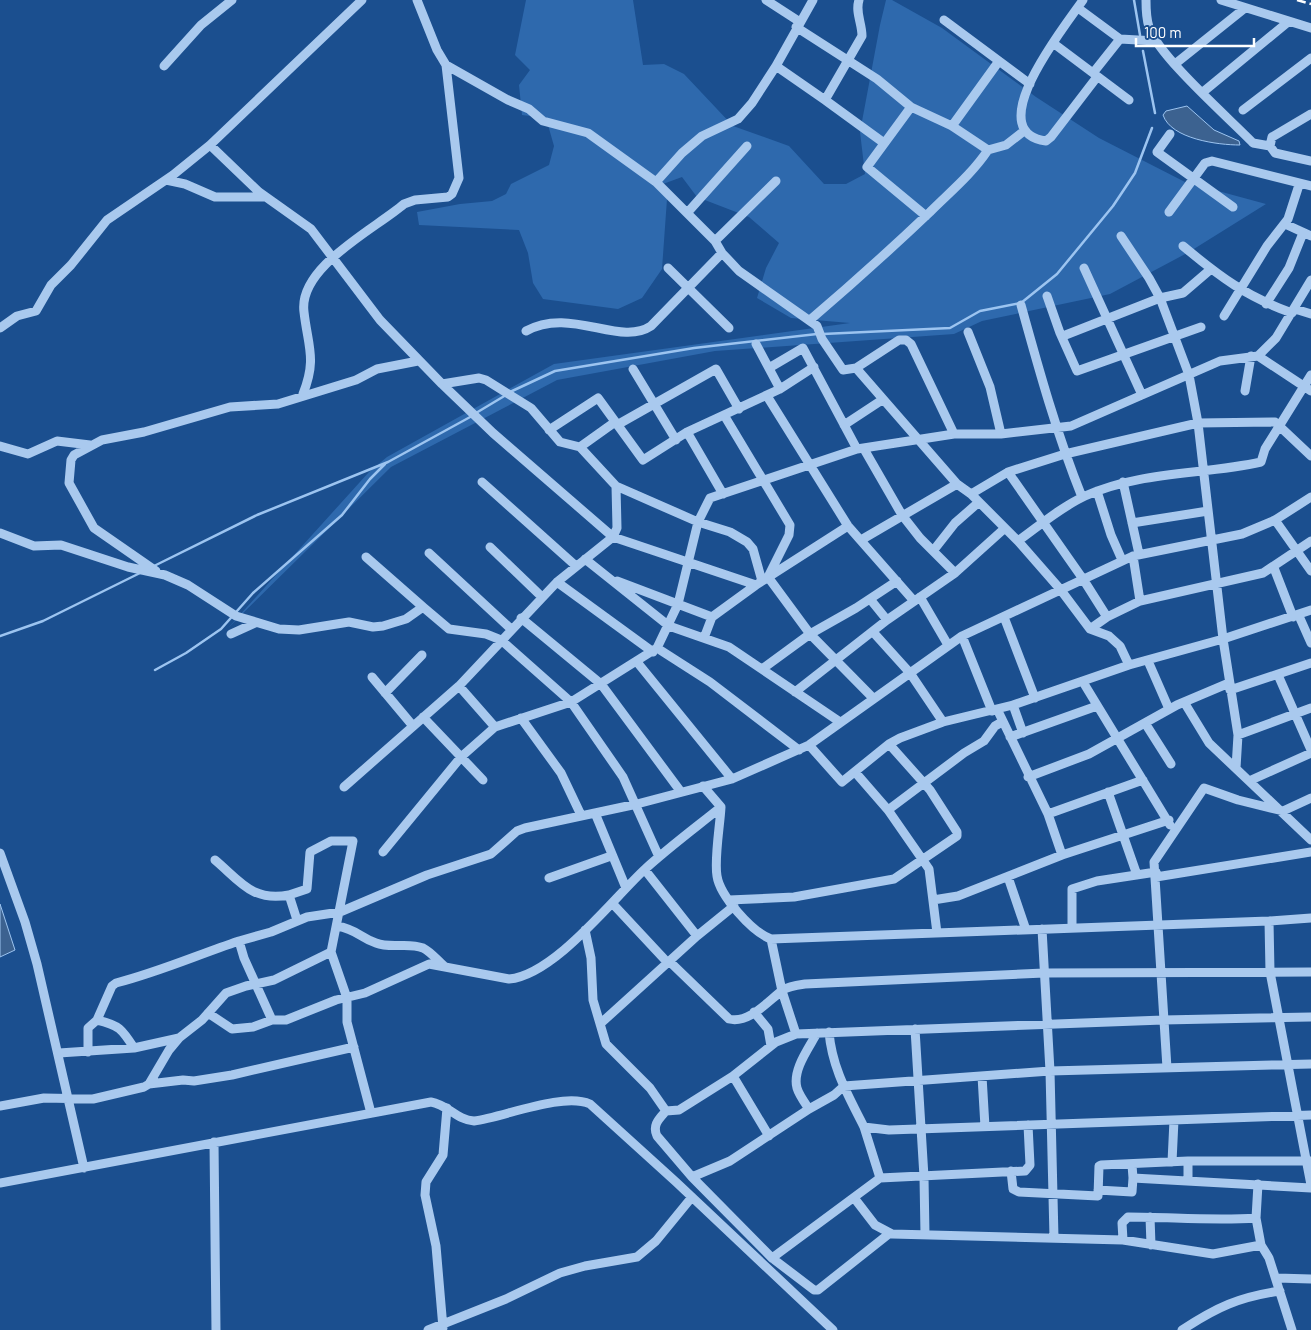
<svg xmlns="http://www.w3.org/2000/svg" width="1311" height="1330" viewBox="0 0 1311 1330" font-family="Barlow,sans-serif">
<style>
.green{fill:#2e69ad}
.water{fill:#3c6290;stroke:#9cc4f0}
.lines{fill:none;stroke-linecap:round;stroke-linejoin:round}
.stream{stroke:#9cc4f0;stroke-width:2.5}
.minor{stroke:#a9c9ee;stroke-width:9}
.rail{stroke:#fff;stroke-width:2.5;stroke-dasharray:9 4;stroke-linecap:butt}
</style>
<rect width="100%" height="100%" fill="#1b4f8f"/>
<path class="green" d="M526 0H633L643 65 664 64 684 74 733 126 789 146 824 184H846L865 174 860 132 880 25 886 0H892L942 28 1036 97 1099 138 1185 182 1266 204 1189 252 1110 294 982 321 954 334 715 351 557 380 391 467 228 628 369 472 387 457 554 364 850 323 791 318 757 298 766 268 779 243 749 217 697 197 682 177 663 184 667 199 662 269 642 298 618 309 543 299 533 283 528 253 519 230 419 225 417 212 460 204 492 201 506 194 511 184 549 165 554 146 546 118 522 115 519 85 530 70 515 55Z"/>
<path class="water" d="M1187 106 1214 130 1239 141 1240 145C1218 145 1171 139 1163 115L1166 111Z
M0 904 15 950 0 957Z"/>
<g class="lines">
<path class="stream" d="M1134 0 1140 35
M1143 51 1155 113
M823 334 950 328 980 311 1021 303 1057 274 1113 206 1135 173 1152 128
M510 392 555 371 694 348 817 334
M476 413 506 395
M154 566 257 515 388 462 472 416
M0 636 43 621 140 573
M155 670 186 653 221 629 253 593 342 515 370 479 385 464"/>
<path class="minor" d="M766 0 800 22
M1083 0C1066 25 979 132 1046 141L1051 137 1097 77
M1146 0C1146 9 1146 18 1149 27 1158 56 1229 118 1253 143L1270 146
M1221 0 1311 28
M1078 8 1120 39
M944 20 1030 84
M796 27 877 79 911 107 952 126 988 150 1006 145 1024 131
M1053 43 1129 100
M1175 64 1245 8
M446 65 508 100 529 109 543 121 588 133 656 182 715 241 722 253
M164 66 201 25 232 0
M776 66 813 0
M1093 73 1120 39 1156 41
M1203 92 1288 22
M825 100 884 143
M911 107 867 167 926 216
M1243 110 1311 58
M1311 114 1272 137 1270 146 1275 153 1311 161
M952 126 999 61
M1170 134 1157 152 1233 207
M210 145 259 192 311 229 380 320 442 384 479 378 486 380 531 408 560 442 580 447 616 486 617 528 613 537 557 582 459 686 344 787
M166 180 185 184 215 197H266
M656 182 682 153 702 136 738 119 752 103 776 66 825 100 862 36C862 23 855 12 859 0
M688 212 747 146
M1169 212 1205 163 1212 161 1311 186
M1285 224 1311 236
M1121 236 1149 278 1160 298 1189 375 1198 423 1223 639 1238 735 1236 768
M715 241 776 181
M1183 246C1220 277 1247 297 1292 313
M668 268 729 328
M1084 268 1142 395
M1047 296 1060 333 1077 371 1201 327
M1266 304 1289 268 1303 233
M1021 305C1039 370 1057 435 1082 497
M1295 309 1311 314
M1224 316 1267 246 1288 219 1299 185
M810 320C851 285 891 249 930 212 950 192 972 174 988 150
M0 328 17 316 36 311 51 285 71 265 107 220 173 175 210 145 362 0
M526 331C570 306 620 347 651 326L722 253 739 271 817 326 822 339 843 370 856 368 899 340H906L911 344 954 434
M968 332 990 387 1001 434
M1063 336 1160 298 1183 293 1211 269
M756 344 780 389
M1258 356 1276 338 1311 280
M769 368 803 348 857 449
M856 368 957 484 971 494 1018 541 1060 589 1090 629 1109 636 1120 646 1129 665
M633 369 676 440
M442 384 493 433 613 537 756 585
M1245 391 1251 356
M303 394C317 359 308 347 304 312 298 267 375 229 404 204L415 200 448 197 452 194 459 178 446 65 437 50 417 0
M767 396 848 526 914 601
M724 415 790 525 789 535 768 577 810 634 873 698
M617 425 716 369 739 409
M844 425 882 400
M549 430 598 398 643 460 687 432 780 389 814 367
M687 432 723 494
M0 446 28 454 57 441 90 445
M580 447 615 422
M864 449 902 515 920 538 955 573
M1008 472 1083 579 1107 617
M482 482 576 566
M1123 482 1139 554
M616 486 698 522 730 532 747 542 753 549 762 581
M1097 491 1111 535 1122 560
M971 494 1008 472 1065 454 1198 423 1275 422 1311 456
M1275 520 1311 571
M1132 523 1208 511
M0 533 34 546 61 545 128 567 165 575 188 585 236 616 279 629 299 630 349 622 373 627 383 626 406 619 423 607 449 629 486 634 501 640 571 702 623 777 659 857
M861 540 957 484
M1018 541C1039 526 1061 507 1085 496 1140 471 1203 475 1261 462L1265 449 1311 375
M490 547 542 597
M933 551 955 523 979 502
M429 553 511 629
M1133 556 1140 601
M366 557 423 607
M585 559 669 626 729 647 840 722
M1274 568 1293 617
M156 571 94 528 69 483 71 460 74 455 102 440 144 432 230 407 278 404 356 380 377 369 418 361
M617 581 712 617
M557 582 653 652
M920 597 948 645
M870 599 887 620 955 573 1005 528
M1299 616 1311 643
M1004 617 1035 698
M521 618 601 684 681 792
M1090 629 1107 617 1140 601 1263 573 1311 541
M873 632 910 673 943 722
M231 634 255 623
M962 636 992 711
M704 638 712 617 756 585 848 526
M657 648 710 682 799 750
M1148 661 1169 709
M637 662 732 779
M762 669 810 634 856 608 897 581
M1278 675 1311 750
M372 677 413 726
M1083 682 1170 825
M459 686 495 727
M1230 690 1311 663
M795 692 887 620
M385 693 422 655
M1184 702 1209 743 1311 840
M1013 705 1023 733
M997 709 1048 814 1062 855
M423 717 483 780
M521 718 561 773 581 815
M1145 723 1171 764
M1238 735 1311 708
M1010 737 1097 706
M809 745 842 782 889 744 900 738 943 722 1013 705 1129 665 1223 639 1311 610
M855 772 888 810 929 869 937 933
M1028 777 1089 754 1177 705 1229 683
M1249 781 1311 753
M703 786 721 807C720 826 714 859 717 876 720 896 752 932 771 939L782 991 796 1034
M1108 792 1137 875
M721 807C695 828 668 848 644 870 611 901 554 975 509 979L429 964 365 993 336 1000 286 1020H272L244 958 239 941 271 932 307 917 340 912 427 875 491 854 517 831 525 828 637 804 732 779 809 745 962 636 1133 556 1242 534 1275 520 1311 497
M888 810 964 753 984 741 995 726 1002 722
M595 813 626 888
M1048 814 1143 780
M383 852 461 757 495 727 571 702 657 648 678 604 698 522 710 498 857 449 954 434H1001L1071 426 1220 361 1258 356 1311 391
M0 853 25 922 37 964 84 1168
M215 860C240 881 252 902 289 895L297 920
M645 870 697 936
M1008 877 1026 930
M1156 877 1311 852
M549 878 611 856
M289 895 307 889 310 852 331 841H353L331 952 347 998V1022L371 1113
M729 900 794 897 894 879 957 836V832L930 790 889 744
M933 900 958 896 1062 855 1169 820
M612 903 667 962
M1269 921 1270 972 1311 1185
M337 926C358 930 359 937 376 943 391 949 408 942 423 948 431 952 437 960 444 966
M1072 928V889L1097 881 1156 872
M1042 929 1050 1071 1054 1238
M585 930 591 958 593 1000 606 1044 650 1088 666 1111
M771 939 1269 921 1311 918
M669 961 729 1019C749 1024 768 1001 783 990 789 986 798 985 805 984L1044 973 1311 972
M754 1012 768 1029 771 1046
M208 1013 232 1029 253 1027 272 1020
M97 1020C119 1025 122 1029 134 1048
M600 1024 697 936 734 906
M915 1029 924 1177 925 1235
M829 1032C832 1068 848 1095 864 1127L889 1130 1311 1115
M88 1052V1028L97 1020 112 986 116 983C159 972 197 955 239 941
M59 1053 134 1048 179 1038
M1167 1068 1154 862 1204 788 1238 800 1283 811 1311 798
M733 1076 769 1136
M982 1076 985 1127
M149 1084 183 1080 194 1081 232 1075 354 1047
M0 1106 44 1098 93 1099 144 1087 149 1084 169 1050 179 1038 202 1020 226 993 246 986 274 980 331 952
M809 1109 834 1095 844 1086 1050 1071 1311 1064
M666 1111 679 1110 733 1076 776 1042 796 1034 1163 1020 1311 1017
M666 1111C659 1119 652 1125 657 1136L692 1177 772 1258 880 1178
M864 1127 880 1178 1025 1171 1030 1165 1028 1125
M214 1142 216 1330
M1172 1162 1174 1120
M1132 1165 1133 1178 1311 1188
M1011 1171 1013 1189 1019 1192 1098 1196 1099 1166 1101 1165 1188 1161
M692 1177 730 1161 809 1109C805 1103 799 1095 797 1088 792 1070 809 1048 817 1033
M1188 1179V1161H1311
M0 1183 431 1102C448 1105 457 1120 474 1121 504 1117 563 1092 590 1104L676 1182 833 1330
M1258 1184 1256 1218 1261 1245 1269 1258 1292 1330
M1098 1190 1132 1192 1133 1178
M855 1199 875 1225 892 1234 1123 1240 1213 1254 1261 1245
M1150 1217 1151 1245
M1123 1240 1122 1223 1128 1217C1171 1217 1213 1221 1256 1218
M772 1258 814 1290H818L890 1233
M1277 1278 1311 1279
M443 1328 436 1246 425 1195 426 1182 443 1155 447 1108
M428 1330 506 1299 560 1273 585 1266 637 1257 656 1241 692 1197
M1182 1330C1217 1307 1239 1297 1280 1291"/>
<path class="rail" d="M1297 0 1311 4"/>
</g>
<path d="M1136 38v8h118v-8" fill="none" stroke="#ffffff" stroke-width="2.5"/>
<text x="1144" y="38" font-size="15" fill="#ffffff" stroke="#1b4f8f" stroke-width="4" paint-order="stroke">100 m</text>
</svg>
